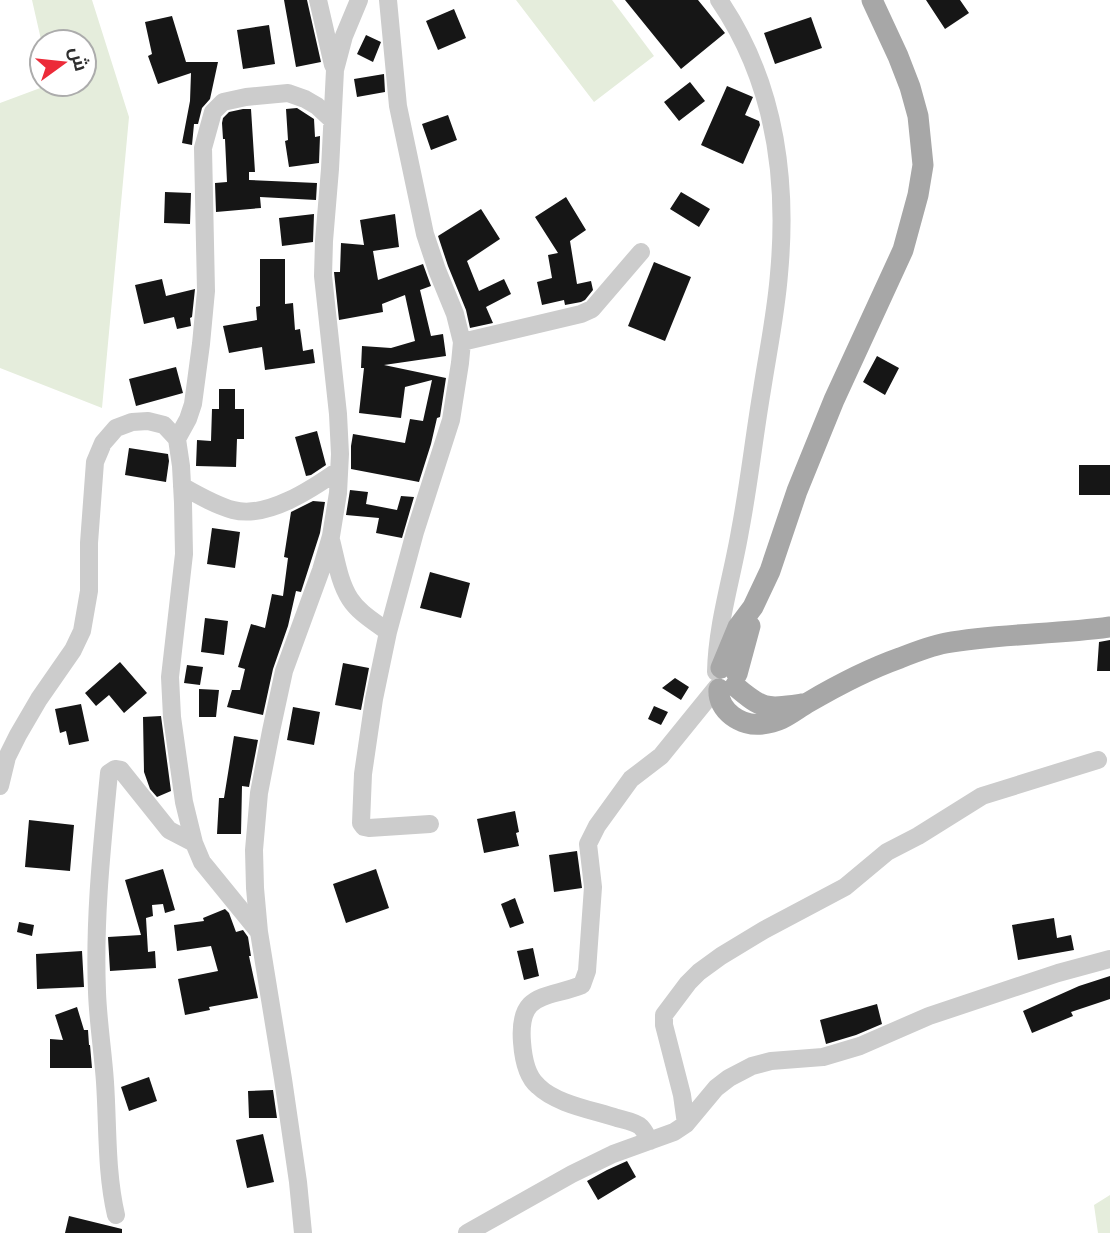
<svg xmlns="http://www.w3.org/2000/svg" width="1110" height="1233" viewBox="0 0 1110 1233" font-family="'Open Sans',Cairo,sans-serif">
<style>
.green{fill:#e5eddc}
.building{fill:#161616}
.lines{fill:none;stroke-linecap:round;stroke-linejoin:round}
.minor{stroke:#ccc;stroke-width:18}
.major{stroke:#a7a7a7;stroke-width:21}
</style>
<rect width="100%" height="100%" fill="#fff"/>
<path class="green" d="M32 0H92L129 117 102 408 0 368V103L51 84H84V42H42V44Z
M516 0H612L654 56 594 102Z
M1110 1195V1233H1098L1094 1205Z"/>
<path class="building" d="M284 0H307L321 62 296 67Z
M625 0H698L725 33 681 69Z
M926 0H960L969 13 945 29Z
M454 9 466 38 438 50 426 21Z
M172 16 186 62H218L210 99 202 108 198 124H194L192 145 182 143 190 101 191 73 158 84 148 56 152 54 145 22Z
M811 17 822 48 775 64 764 33Z
M269 25 275 64 243 69 237 30Z
M366 35 381 42 373 62 357 54Z
M384 74 385 92 357 97 354 79Z
M690 82 705 101 679 121 664 102Z
M727 86 753 97 745 115 759 121 760 125 743 164 701 145Z
M297 108 314 119 315 137 320 136 319 163 289 167 285 141 288 140 286 109Z
M243 109H251L255 172H249V180L317 183 316 200 260 197 261 208 216 212 215 183 227 182 225 139H223L222 123 223 118 229 112Z
M448 115 457 140 431 150 422 124Z
M165 192 191 193 190 224 164 223Z
M681 192 710 209 699 227 670 209Z
M566 197 586 230 570 241 577 284 591 281 593 290 585 300 581 302 565 305 564 300 542 305 537 282 552 278 548 255 558 253 535 217Z
M481 209 500 239 467 261 479 291 504 279 511 294 486 307 493 323 470 328 466 310 448 266 438 236Z
M314 214 313 242 282 246 279 218Z
M395 214 399 247 373 251 378 280 423 264 431 286 420 290 431 336 443 334 446 356 384 365 446 378 440 417 437 418 431 444 419 482 351 469V446L353 434 405 443 410 419 423 421 432 380 405 387 401 418 359 413 364 368H361L362 346 391 348 415 341 405 295 382 304 383 312 339 320 334 272H340L341 243 364 245 360 220Z
M260 259H285V304L293 303 295 330 300 329 303 351 313 349 315 363 265 370 262 347 229 353 223 326 257 320 256 307 260 306Z
M654 262 691 277 665 341 628 326Z
M162 279 166 296 195 289 192 317 190 318 191 326 177 329 174 317 144 324 135 285Z
M877 356 899 368 885 395 863 382Z
M176 367 183 393 136 406 129 379Z
M219 389H235V409H244V439H237L236 467 196 466 197 440 211 441 212 409H219Z
M317 431 326 465 311 475 306 476 295 437Z
M129 448 168 454 169 461 166 482 125 475Z
M1079 465H1110V495H1079Z
M350 490 368 492 366 504 397 510 401 496 414 497 402 538 376 533 379 518 346 515Z
M313 501 325 502 320 533 301 592 296 591 288 626 273 669 263 715 227 707 232 690H240L245 669 238 667 251 624 265 628 272 594 283 596 288 558 284 557 291 512Z
M212 528 240 532 235 568 207 564Z
M430 572 470 583 461 618 420 608Z
M205 618 228 621 224 655 201 652Z
M1110 640V671H1097L1099 642Z
M120 662 147 693 124 713 109 695 96 706 85 693Z
M343 663 369 668 361 710 335 705Z
M187 665 203 667 200 685 184 683Z
M675 678 689 687 681 700 662 688Z
M199 689 219 690 216 717H199Z
M81 704 89 741 69 745 66 731 60 733 55 709Z
M654 706 668 712 661 725 648 719Z
M293 707 320 712 314 745 287 740Z
M161 716 171 791 157 797 150 789 144 772 143 717Z
M234 736 258 740 249 787 242 786 241 834H217L219 798H224Z
M515 811 519 832 516 833 519 846 484 853 477 819Z
M29 820 74 825 70 871 25 867Z
M577 851 582 888 554 892 549 855Z
M163 869 175 910 165 913 163 904 152 905 153 916 146 918 148 952 155 951 156 968 110 971 108 937 141 935 125 880Z
M376 869 389 908 346 923 333 884Z
M515 898 524 923 510 928 501 904Z
M225 909 229 913 236 932 243 930 248 937 251 956H249L258 998 209 1007 210 1010 185 1015 178 979 218 971 211 946 177 951 174 925 204 921 203 918Z
M1054 918 1057 938 1071 935 1074 950 1018 960 1012 925Z
M19 922 34 925 32 936 17 932Z
M533 948 539 976 524 980 517 951Z
M82 951 84 987 37 989 36 954Z
M1110 976V999L1071 1012 1073 1016 1032 1033 1023 1011 1079 986Z
M877 1004 882 1024 856 1035 826 1044 820 1020Z
M77 1007 84 1030H88L89 1045H90L92 1068H50V1039L63 1040 55 1015Z
M149 1077 157 1101 129 1111 121 1087Z
M273 1090 277 1118H249L248 1091Z
M263 1134 274 1182 247 1188 236 1140Z
M627 1161 636 1177 598 1200 587 1181 607 1170Z
M69 1216 122 1229V1233H65Z"/>
<g class="lines">
<path class="minor" d="M318 0 333 65
M388 0 398 106 425 234 437 270 455 314 462 342 460 363 451 420 415 532 388 632 374 699 363 774 361 823 364 827 369 828 430 824
M462 342 581 314 592 309 641 252
M177 439 188 419 193 404 201 344 206 291 203 148 213 112 223 102 246 97 288 93 305 99 317 106 332 120
M182 486C198 495 215 505 233 510 267 519 312 489 339 470
M331 540C336 559 339 582 350 599 359 613 375 622 388 632
M716 672C717 624 732 578 740 531 749 484 754 437 762 390 768 351 776 313 779 274 788 177 775 82 719 0
M0 786 7 757 18 735 39 699 73 650 82 631 89 591V543L95 462 103 443 116 428 132 422 148 421 164 425 177 439 181 466 183 503 184 554 170 677 172 717 184 802 194 843 202 862 259 932
M686 1124 682 1095 664 1025V1015L688 983 699 972 721 956 764 930 845 887 887 852 918 836 982 796 1098 760
M650 1141C647 1137 645 1131 641 1127 636 1122 624 1120 617 1118 593 1110 556 1104 538 1086 526 1076 523 1056 522 1042 518 991 546 999 582 985L587 971 593 887 588 844 597 826 631 779 661 756 717 687
M116 1215C106 1172 108 1127 105 1082 103 1052 98 1022 97 992 94 919 102 846 109 773L115 769 121 770 169 830 194 843
M303 1233 298 1182 283 1079 259 932 255 888 254 850 259 793 271 731 284 671 321 570 331 536 338 493 340 454 338 414 323 276 324 241 330 169 335 70 344 36 359 0
M467 1233 572 1174 613 1154 674 1132 686 1124 716 1088 729 1078 752 1066 771 1061 823 1057 860 1046 929 1016 1058 973 1110 959"/>
<path class="major" d="M721 668 738 627 753 607 770 571 797 491 834 400 903 250 918 195 923 165 918 116 910 87 898 56 872 0
M737 674 750 626
M735 686C763 710 766 709 802 704
M719 689C717 711 742 727 762 724 783 722 792 712 809 702 838 685 869 669 900 658 915 652 930 646 946 643 1000 633 1056 635 1110 627"/>
</g>
<g transform="translate(63 63) rotate(75)"><circle r="33" fill="#ffffff" stroke="#acacac" stroke-width="2"/>
<path d="M0-5L12 26L0 18L-12 26Z" fill="#ec2b39"/>
<text y="-10" font-size="19" font-weight="bold" text-anchor="middle" fill="#2f2f2f">ش</text>
</g>
</svg>
